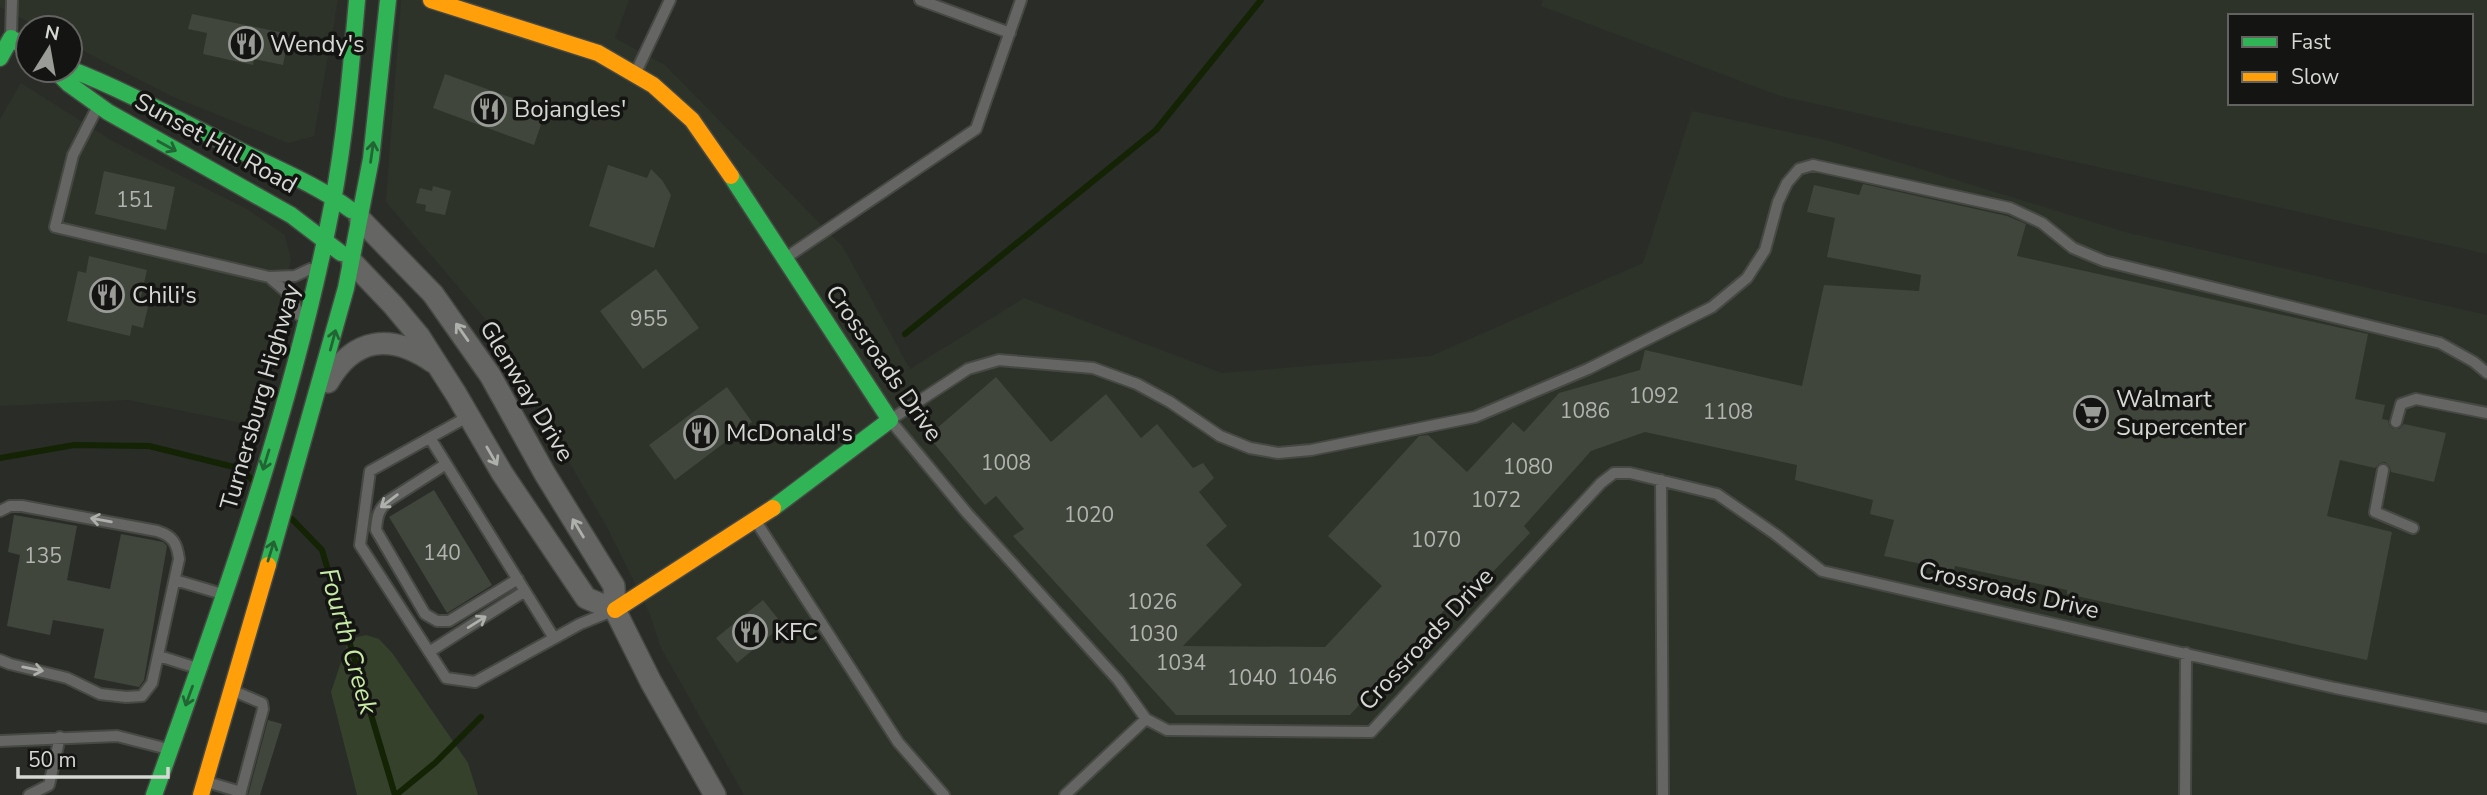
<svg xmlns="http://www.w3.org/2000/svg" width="2487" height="795" viewBox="0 0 2487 795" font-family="'Nunito Sans',sans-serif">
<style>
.built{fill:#2d3329;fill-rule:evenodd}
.green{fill:#36412b}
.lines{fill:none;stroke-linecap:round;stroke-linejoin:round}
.stream{stroke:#132304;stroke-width:6}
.building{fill:#41463c}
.lane-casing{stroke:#464844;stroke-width:14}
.street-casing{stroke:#464844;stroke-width:24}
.fast-casing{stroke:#464844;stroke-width:19}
.slow-casing{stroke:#464844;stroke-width:19}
.lane{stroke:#656663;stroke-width:10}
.street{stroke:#656663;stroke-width:21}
.fast{stroke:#30b455;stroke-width:16}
.slow{stroke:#ff9f0a;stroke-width:16}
.oneway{stroke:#226434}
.oneway2{stroke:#aeb0ac}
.labels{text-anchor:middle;stroke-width:7;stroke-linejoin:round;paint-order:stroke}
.number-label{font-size:21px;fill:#b1b4ae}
.poi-label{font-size:24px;fill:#d6d8d4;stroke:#141512;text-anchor:start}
.street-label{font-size:24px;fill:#d6d8d4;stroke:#141512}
.water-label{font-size:26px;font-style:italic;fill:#c7eaa5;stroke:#141512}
</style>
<rect width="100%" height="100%" fill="#2a2c28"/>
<path class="built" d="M0 0H338L314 136 288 143 171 96 70 44V28H40L0 7Z
M401 0H629L615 38 665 65 843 247 910 369 1024 298 1222 373 1431 356 1643 263 1692 111 1830 141 2125 232 2487 315V795H744L660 646 650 614 608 529 487 321 386 202Z
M1543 0H2487V254L1780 96 1541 6ZM2230 16H2471V103H2230Z
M21 83 114 142 245 208 285 235 291 260 248 424 128 400 0 406V119Z"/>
<path class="green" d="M366 635 379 639 393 654 468 763 478 795H357L331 692 349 639Z"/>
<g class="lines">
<path class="stream" d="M905 334 1156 130 1261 0
M0 458 74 445 149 446 242 469 252 480
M292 519 322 550 395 795
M396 795 435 763 481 717"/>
</g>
<path class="building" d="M192 14 289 34 283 65 254 59 253 65 203 54 207 33 188 29Z
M445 74 546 110 534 145 433 108Z
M608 165 647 178 651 169 662 180 671 195 654 248 589 226Z
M104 171 175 187 166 230 95 214Z
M1863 184 2007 216 2026 224 2017 256 2368 334 2355 399 2385 405 2382 419 2388 420 2389 425 2393 429H2399L2404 424 2446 433 2434 482 2391 472 2390 467 2385 462 2380 463 2375 468 2340 460 2327 516 2392 532 2367 660 2067 594V590L1955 566 1954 571 1884 556 1894 520 1870 514 1873 500 1795 480 1797 465 1645 432 1591 451 1524 526 1530 533 1463 603 1456 597 1350 715H1176L1013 536 1024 529 996 496 985 505 928 436 996 377 1051 442 1106 394 1141 438 1157 424 1193 468 1203 463 1214 478 1199 492 1227 526 1206 545 1242 585 1183 646 1325 647 1382 586 1328 536 1419 436 1428 435 1467 472 1513 422 1524 432 1559 393 1640 370 1645 350 1802 386 1824 285 1919 291 1921 275 1827 257 1835 218 1807 212 1814 185 1859 195Z
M433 186 451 191 445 215 425 211 426 205 416 203 420 188 432 191Z
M89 256 147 270 139 305 148 307 143 328 132 325 130 336 67 321 78 271 86 273Z
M656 269 699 328 643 369 600 311Z
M727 387 752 422 675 480 649 445Z
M434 490 492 585 447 613 389 517Z
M14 515 77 526 67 580 110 589 121 534 163 542 167 546 144 680 139 687 94 678 104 629 53 620 50 635 7 626 20 555 8 552Z
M763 600 783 625 737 663 716 638Z
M268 720 282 724 260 795H248Z"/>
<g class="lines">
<g class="lane-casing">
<path id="lane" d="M920 0 1010 33
M11 36 12 0
M636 72 670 0
M97 108 73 155 55 227 269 277 295 276 310 269
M787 257 976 129 1021 0
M269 277 291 296 299 315
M2487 373 2474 362 2440 343 2104 261 2073 248 2042 223 2010 208 1813 165 1799 169 1787 183 1778 202 1765 250 1747 278 1712 307 1588 369 1475 417 1311 450 1278 453 1250 448 1220 436 1170 402 1137 384 1093 368 999 360 968 369 890 420 967 513 1118 680 1146 719 1167 730 1371 732 1601 483 1614 473H1630L1717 494 1775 534 1822 571 2335 688 2487 718
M469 416 370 471 360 545 446 678 475 682 580 624 612 611
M2396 422 2401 404 2416 399 2487 413
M430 438 554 638
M446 464 388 501C378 510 377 517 376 530L425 614 437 621H449L518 579
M2383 470 2375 512 2413 528
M1661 480 1663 795
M0 511 10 506H22L157 531C173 536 177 543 179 559L152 683 142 696 126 697 100 694 67 678 10 664 0 660
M757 523 898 742 944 795
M175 580 219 593
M429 652 525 591
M159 656 197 668
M236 692 262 703 263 709 240 795
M0 741 117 736 168 749
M207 782 241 792
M29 795 49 785 60 737
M1065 795 1146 719
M2185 795 2186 653"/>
</g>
<g class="street-casing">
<path id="street" d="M360 219 433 294 490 375 545 474 614 586 615 610 651 682 715 795
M352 262 393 305 419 336 456 394 502 473 586 598 615 610
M328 382C354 337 391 333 433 362"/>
</g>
<g class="fast-casing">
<path id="fast" d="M0 58 11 38 28 49
M70 69C129 92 184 123 241 151 279 170 317 185 351 210
M55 70 69 84 108 112 291 215 341 253
M731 176 890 420 773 508
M268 565 346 288 371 159 388 0
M154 795C223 602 293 408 332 206 345 138 351 69 357 0"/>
</g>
<g class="slow-casing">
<path id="slow" d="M431 0 598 53 653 85 692 120 731 176
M615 610 773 508
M201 795 268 565"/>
</g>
<use href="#lane" class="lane"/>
<use href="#street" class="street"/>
<use href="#fast" class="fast"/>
<use href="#slow" class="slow"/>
</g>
<defs><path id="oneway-shaft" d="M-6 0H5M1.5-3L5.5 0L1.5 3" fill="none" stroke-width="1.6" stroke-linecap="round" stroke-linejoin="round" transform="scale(1.75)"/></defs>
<g class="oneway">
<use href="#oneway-shaft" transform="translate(167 146) rotate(29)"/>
<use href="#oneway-shaft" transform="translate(372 152) rotate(-82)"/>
<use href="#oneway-shaft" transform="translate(333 340) rotate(-75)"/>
<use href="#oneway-shaft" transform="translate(266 460) rotate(107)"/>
<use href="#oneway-shaft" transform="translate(271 551) rotate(-73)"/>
<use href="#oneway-shaft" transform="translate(189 696) rotate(110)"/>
</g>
<g class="oneway2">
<use href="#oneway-shaft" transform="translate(462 332) rotate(-125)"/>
<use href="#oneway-shaft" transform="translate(492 456) rotate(60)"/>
<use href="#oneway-shaft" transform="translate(389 501) rotate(143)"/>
<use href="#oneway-shaft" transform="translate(101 520) rotate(-170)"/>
<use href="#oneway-shaft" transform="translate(578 528) rotate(-121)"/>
<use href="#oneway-shaft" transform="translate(477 622) rotate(-32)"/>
<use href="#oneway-shaft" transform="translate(33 669) rotate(11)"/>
</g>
<defs>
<g id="restaurant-ring" transform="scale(1.75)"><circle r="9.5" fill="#141512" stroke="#9a9c98" stroke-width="1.5"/><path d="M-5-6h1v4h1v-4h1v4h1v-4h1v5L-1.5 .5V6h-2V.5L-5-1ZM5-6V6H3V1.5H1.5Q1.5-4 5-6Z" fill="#9a9c98"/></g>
<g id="supermarket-ring" transform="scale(1.75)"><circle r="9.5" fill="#141512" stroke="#9a9c98" stroke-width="1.5"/><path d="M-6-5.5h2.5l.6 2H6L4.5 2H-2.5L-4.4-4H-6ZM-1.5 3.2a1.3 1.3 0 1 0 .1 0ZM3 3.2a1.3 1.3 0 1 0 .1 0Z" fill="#9a9c98"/></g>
</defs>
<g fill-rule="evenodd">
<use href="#restaurant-ring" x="246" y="44"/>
<use href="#restaurant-ring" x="489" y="109"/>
<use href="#restaurant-ring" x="107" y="295"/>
<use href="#supermarket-ring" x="2091" y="413"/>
<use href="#restaurant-ring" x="701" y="433"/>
<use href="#restaurant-ring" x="750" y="632"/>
</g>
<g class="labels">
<g class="number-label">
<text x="135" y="207">151</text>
<text x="649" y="326">955</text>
<text x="1654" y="403">1092</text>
<text x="1585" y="418">1086</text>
<text x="1728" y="419">1108</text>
<text x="1006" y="470">1008</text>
<text x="1528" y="474">1080</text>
<text x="1496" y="507">1072</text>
<text x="1089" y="522">1020</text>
<text x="1436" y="547">1070</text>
<text x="442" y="560">140</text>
<text x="43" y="563">135</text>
<text x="1152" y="609">1026</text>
<text x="1153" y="641">1030</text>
<text x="1181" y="670">1034</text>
<text x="1312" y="684">1046</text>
<text x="1252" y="685">1040</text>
</g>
<g class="poi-label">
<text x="270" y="52">Wendy's</text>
<text x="514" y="117">Bojangles'</text>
<text x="132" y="303">Chili's</text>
<text x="2116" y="407">Walmart<tspan x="2116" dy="28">Supercenter</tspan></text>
<text x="726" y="441">McDonald's</text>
<text x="774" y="640">KFC</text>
</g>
<g class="street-label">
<text transform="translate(216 143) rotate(29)" y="8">Sunset Hill Road</text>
<text transform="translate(884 363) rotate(55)" y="8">Crossroads Drive</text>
<text transform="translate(527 391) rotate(59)" y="8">Glenway Drive</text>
<text transform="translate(260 397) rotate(-74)" y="8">Turnersburg Highway</text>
<text transform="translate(2009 590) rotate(13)" y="8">Crossroads Drive</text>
<text transform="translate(1426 639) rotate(-47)" y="8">Crossroads Drive</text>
</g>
<g class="water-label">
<text transform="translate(349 641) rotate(74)" y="9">Fourth Creek</text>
</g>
</g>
<rect x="2228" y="14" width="245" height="91" fill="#141512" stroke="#626360" stroke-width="2"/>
<rect x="2242" y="37" width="35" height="10" fill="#30b455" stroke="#626360" stroke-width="2"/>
<text x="2291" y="49" font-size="21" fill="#d6d8d4">Fast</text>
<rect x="2242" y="72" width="35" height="10" fill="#ff9f0a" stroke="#626360" stroke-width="2"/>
<text x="2291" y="84" font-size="21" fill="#d6d8d4">Slow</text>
<g transform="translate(49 49) rotate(11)"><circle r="33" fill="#141512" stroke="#626360" stroke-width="2"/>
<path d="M0-5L12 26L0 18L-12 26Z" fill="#9a9c98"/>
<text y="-10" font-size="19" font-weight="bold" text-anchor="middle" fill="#d6d8d4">N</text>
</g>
<path d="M18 767v10h150v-10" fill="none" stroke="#d6d8d4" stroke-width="3.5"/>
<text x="28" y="767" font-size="21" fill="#d6d8d4" stroke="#141512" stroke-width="5" paint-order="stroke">50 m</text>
</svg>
